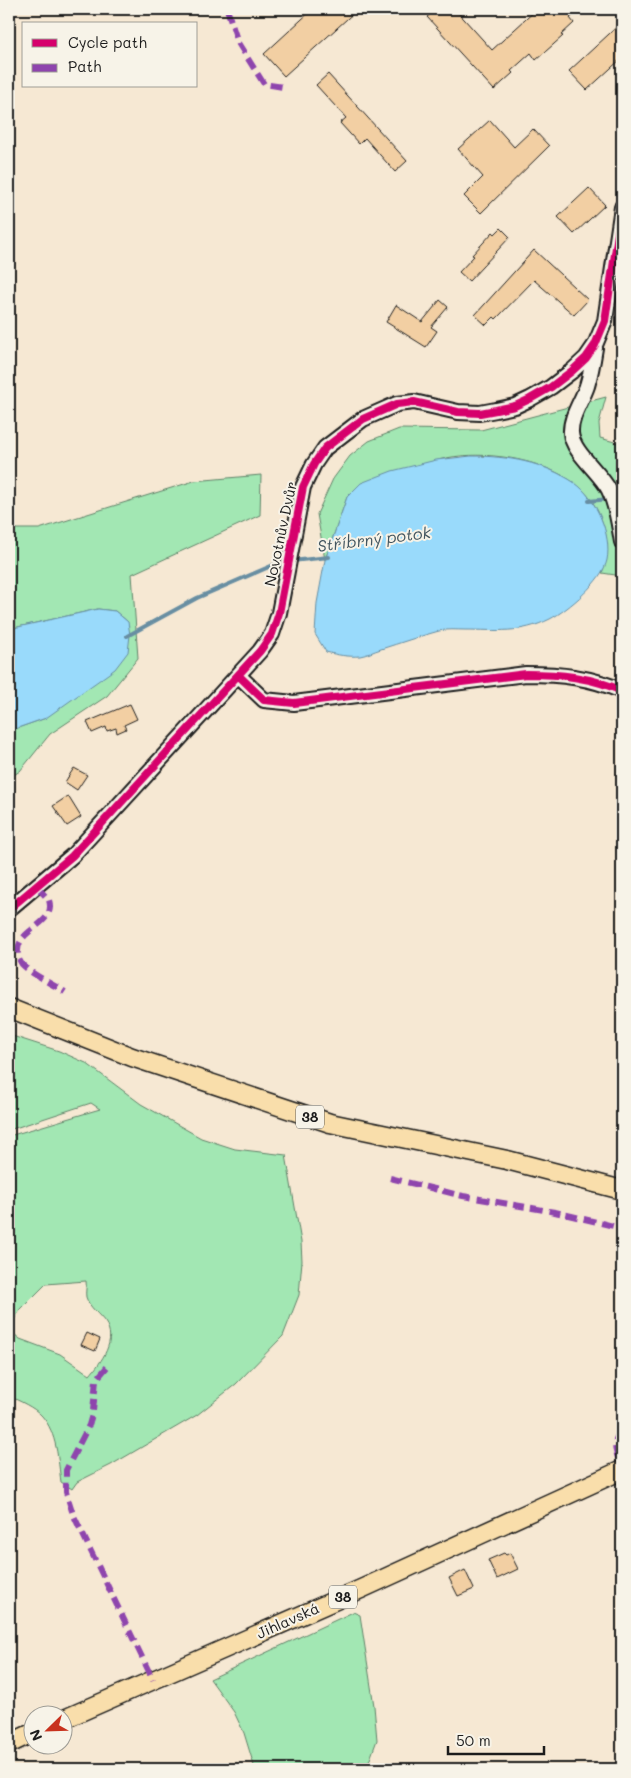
<svg xmlns="http://www.w3.org/2000/svg" width="631" height="1778" viewBox="0 0 631 1778" font-family="Mali,sans-serif">
<style>
.green{fill:#a2e7b3;stroke:#5f8268}
.water{fill:#99dafb;stroke:#678ea2}
.lines{fill:none;stroke-linecap:round;stroke-linejoin:round}
.stream{stroke:#678ea2;stroke-width:4}
.building{fill:#f2cfa3;stroke:#1c1c1c}
.minor-casing{stroke:#1c1c1c;stroke-width:18}
.major-casing{stroke:#1c1c1c;stroke-width:21}
.minor{stroke:#f7f3e8;stroke-width:14}
.major{stroke:#f9deab;stroke-width:18}
.quiet{stroke:#8e44ad;stroke-width:6;stroke-dasharray:12 6;stroke-linecap:butt}
.cycleway-casing{stroke:#f7f3e8;stroke-width:11}
.cycleway{stroke:#d6006c;stroke-width:8}
.labels{text-anchor:middle;stroke-width:4;stroke-linejoin:round;paint-order:stroke}
.shield{fill:#f7f3e8;stroke:#5e5c59;stroke-width:1}
.shield-label{font-size:14px;font-weight:bold;fill:#1c1c1c}
.street-label{font-size:15px;fill:#1c1c1c;stroke:#f7f3e8}
.water-label{font-size:16px;font-style:italic;fill:#42555f;stroke:#f7f3e8}
</style>
<rect width="100%" height="100%" fill="#f6e8d3"/>
<filter id="ink" filterUnits="userSpaceOnUse"><feTurbulence type="fractalNoise" baseFrequency=".02" numOctaves="2"/><feDisplacementMap in="SourceGraphic" scale="10" xChannelSelector="R" yChannelSelector="G"/><feConvolveMatrix kernelMatrix="1 2 1 2 8 2 1 2 1" color-interpolation-filters="sRGB"/></filter>
<g filter="url(#ink)">
<path class="green" d="M606 397 599 423 600 438 622 444V576L602 573C611 550 607 529 596 508 572 460 481 446 435 461 405 470 376 485 347 497L325 560 317 514 333 479 350 456 369 441 399 429 481 430Z
M261 475 260 515 132 574 138 658 107 696 50 734 20 771 9 778V731L46 718 128 622 115 611 98 609 9 629V529H39L194 481Z
M9 1035 59 1051 86 1063 141 1104 201 1138 235 1149 286 1155 301 1242 302 1261 299 1295 283 1336 236 1384 197 1415 111 1465 77 1482 72 1489 61 1482C58 1460 57 1433 42 1416 34 1407 19 1401 9 1396V1330L20 1339 60 1354 90 1375C101 1362 118 1340 105 1322 99 1314 89 1307 86 1297 85 1292 87 1286 86 1281L46 1284 21 1309 9 1327V1136L100 1109 91 1103 9 1130Z
M353 1612 360 1615 374 1706 377 1740 370 1759 361 1769H255L244 1733 234 1712 210 1679Z"/>
<path class="water" d="M471 456C509 456 543 462 575 483 596 498 612 535 607 560 603 580 568 610 550 619 520 634 498 630 465 630 457 630 447 629 439 631 420 636 400 643 381 649 374 651 367 655 360 656 348 657 337 655 326 652L315 634 317 603 325 560 347 497 361 483 392 471 436 460Z
M98 609 115 611 128 622 130 635 128 652 115 669 46 718 9 731V629Z"/>
<g class="lines">
<path class="stream" d="M589 501 609 499
M292 561 329 557
M127 636 197 598 278 563 285 562"/>
</g>
<path class="building" d="M313 9H358L284 76 264 54Z
M436 9H455L492 50 537 9H580L570 18 574 23 561 35 563 36 536 60 531 53 511 71 513 73 494 90 427 17Z
M622 22V58L587 90 569 71Z
M328 74 407 161 395 172 365 138 359 144 340 123 346 118 316 85Z
M490 120 514 147 533 129 549 146 481 213 464 196 483 177 458 149Z
M589 188 605 205 574 234 558 217Z
M501 228 510 237 469 281 459 272 474 256 472 255 493 232 495 234Z
M534 250 588 300 574 315 534 280 496 319 494 317 486 325 475 315Z
M440 300 448 307 431 327 437 331 426 347 386 322 396 305 422 322Z
M130 704 137 719 124 725 126 729 117 733 116 728 107 731 106 727 92 733 87 722Z
M74 768 87 775 77 790 65 782Z
M68 796 81 817 67 826 53 806Z
M87 1333 100 1339 95 1351 81 1345Z
M504 1553 506 1555 510 1553 518 1569 497 1579 488 1560Z
M465 1570 474 1589 458 1596 449 1578Z"/>
<g class="lines">
<g class="minor-casing">
<path id="minor" d="M595 348C593 361 591 373 587 386 582 401 570 417 571 433 572 452 601 473 609 490 617 506 619 525 622 542
M238 675 264 700 294 703 526 674C560 674 591 677 622 691
M9 909 72 856 260 651 272 634 279 613 303 487 314 464 325 448 363 419 397 404 414 402 458 412 480 413 496 410 515 406 530 399 551 387 572 371 586 358 595 345 605 321 622 207"/>
</g>
<g class="major-casing">
<path id="major" d="M9 1008 132 1057 330 1123 507 1160 622 1190
M62 1720 361 1589 622 1470
M9 1744 32 1733"/>
</g>
<use href="#minor" class="minor"/>
<use href="#major" class="major"/>
<path class="quiet" d="M227 9 238 43 264 84 283 87
M37 887 49 900C57 926 15 928 18 954 18 959 21 964 25 967 36 977 53 984 65 992
M390 1178 463 1196 555 1212 622 1228
M107 1367 96 1380 93 1411 89 1425 66 1470V1492L73 1514 153 1680
M622 1431C610 1442 616 1453 622 1466"/>
<g class="cycleway-casing">
<path id="cycleway" d="M238 675 264 700 294 703 526 674C560 674 591 677 622 691
M9 909 72 856 260 651 272 634 279 613 303 487 314 464 325 448 363 419 397 404 414 402 458 412 480 413 496 410 515 406 530 399 551 387 572 371 586 358 595 345 605 321 622 207"/>
</g>
<use href="#cycleway" class="cycleway"/>
</g>
</g>
<g class="labels">
<g class="shield">
<rect x="296" y="1105.5" width="28" height="23" rx="4"/>
<rect x="329" y="1585.5" width="28" height="23" rx="4"/>
</g>
<g class="shield-label">
<text x="310" y="1122">38</text>
<text x="343" y="1602">38</text>
</g>
<g class="street-label">
<text transform="translate(281 534) rotate(-78)" y="5">Novotnův Dvůr</text>
<text transform="translate(288 1621) rotate(-24)" y="5">Jihlavská</text>
</g>
<g class="water-label">
<text transform="translate(374 539) rotate(-7)" y="6">Stříbrný potok</text>
</g>
</g>
<rect width="631" height="1778" fill="none" stroke="#f7f3e8" stroke-width="30"/>
<rect x="15" y="15" width="601" height="1748" fill="none" stroke="#1c1c1c" stroke-width="2" filter="url(#ink)"/>
<rect x="22" y="22" width="175" height="65" fill="#f7f3e8" stroke="#9f9d96"/>
<rect x="32" y="39" width="25" height="8" fill="#d6006c" stroke="#9f9d96"/>
<text x="68" y="48" font-size="15" fill="#1c1c1c">Cycle path</text>
<rect x="32" y="64" width="25" height="8" fill="#8e44ad" stroke="#9f9d96"/>
<text x="68" y="72" font-size="15" fill="#1c1c1c">Path</text>
<g transform="translate(48 1730) rotate(247)"><circle r="24" fill="#f7f3e8" stroke="#9f9d96"/>
<path d="M0-4L9 19L0 12L-9 19Z" fill="#c8321e"/>
<text y="-8" font-size="14" font-weight="bold" text-anchor="middle" fill="#1c1c1c">N</text>
</g>
<path d="M448 1746v8h96v-8" fill="none" stroke="#1c1c1c" stroke-width="2.5"/>
<text x="456" y="1746" font-size="15" fill="#1c1c1c" stroke="#f7f3e8" stroke-width="4" paint-order="stroke">50 m</text>
</svg>
